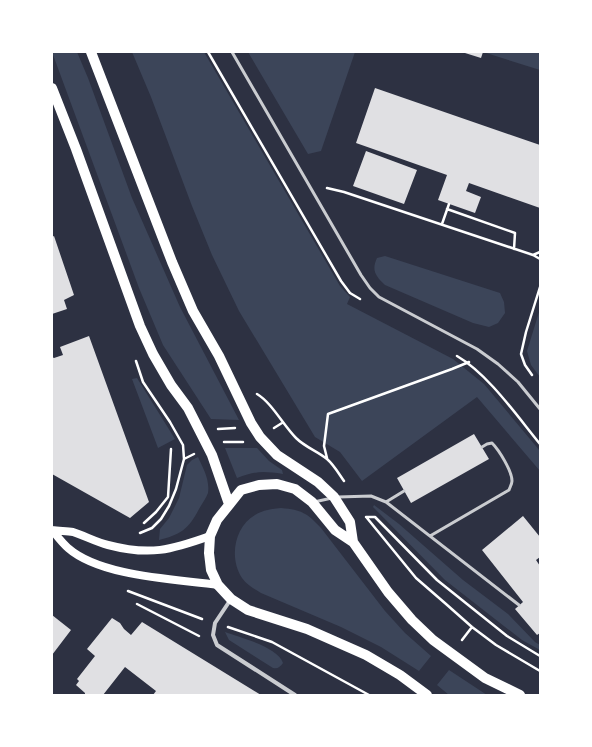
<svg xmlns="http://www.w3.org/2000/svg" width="592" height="747" viewBox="0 0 592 747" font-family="Rubik,sans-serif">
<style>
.green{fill:#3c4559}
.building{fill:#e0e0e3}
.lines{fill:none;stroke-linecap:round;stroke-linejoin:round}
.path{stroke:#fff;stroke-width:2.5}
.service{stroke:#caccd0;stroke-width:3}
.minor{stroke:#caccd0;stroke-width:4}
.secondary{stroke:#fff;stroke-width:8}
.primary{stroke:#fff;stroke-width:10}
</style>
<rect width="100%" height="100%" fill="#2d3142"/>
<path class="green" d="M52 52H77L88 78 132 198 180 307 239 420 211 419 163 345 139 288Z
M132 52H204L340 286 350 297 347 304 453 359 484 384 540 451V471L477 397 362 481 340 452 315 437 239 311 212 255 192 206 151 97Z
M248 52H355L321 151 308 154Z
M483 52H540V70Z
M385 256 500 293 504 302 505 313 498 323 489 327 473 323 385 285C376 276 371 271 377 258Z
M540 309V377L531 365 527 351Z
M137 378 175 439 158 448 132 379Z
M225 448H257L269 461 282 470 283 474C263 471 255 471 237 478Z
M198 457C203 468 210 480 208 493 206 498 202 504 199 509 189 529 180 535 159 540L160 529 169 518 179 498 187 465 192 460Z
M374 505 399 524 463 580 508 614 535 642 540 645V650L522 640 445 580 373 507Z
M281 508C302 510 307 513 321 528L385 611 405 633 431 656 419 671 381 647 341 627 261 593C254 589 247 585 242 578 229 559 234 527 255 515 263 510 272 509 281 508Z
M225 632C239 637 278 647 283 663 280 667 278 669 273 668L229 640Z
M449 670 487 695H449L437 685Z"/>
<path class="building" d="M465 52H483L481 58 465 53Z
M375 88 540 145V208L469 183 466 191 481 197 475 213 438 200 447 175 356 143Z
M366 151 417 170 404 204 353 186Z
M54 236 74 295 64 300 67 309 52 314V237Z
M89 336 149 502 130 518 52 474V357L54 358 63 355 60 347Z
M474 434 489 459 411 503 397 478Z
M523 516 540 537V557L536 560 540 566V633L537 635 515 609 523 602 482 550Z
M52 615 71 630 52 655Z
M112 618 120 623 124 629 131 635 142 622 261 695H153L156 691 125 667 103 695H85V693L76 685 79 681 77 679 95 656 87 649Z"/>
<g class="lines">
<path class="path" d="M208 52 341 281 350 293 360 299
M327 188 344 192 533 255 540 259
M447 209 515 233 514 249
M442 224 449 204
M533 255 540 252
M457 356C488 374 517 416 540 444
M136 361 143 382 170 422 183 445 184 459 176 489 169 506 161 519 152 528 140 533
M532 375 525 365 521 354 526 332 540 287
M257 394C272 403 283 425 296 438 305 447 317 451 327 459 334 465 339 474 344 481
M274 428 282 423
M218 429 235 428
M224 442H243
M327 458 324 446 328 414 452 369 469 362
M184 459 194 454
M366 517H375L437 580 507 636 540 656
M367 518 416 578 446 604 472 627 496 645 540 671
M144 523 156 512 168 497 171 449
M128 591 202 619
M137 604 199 636
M228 627 272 642 369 695
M462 640 472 627"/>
<path class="service" d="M232 52 361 275 370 288 379 297 477 349 498 364 518 382 540 409
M338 497 371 496 386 502 519 605
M314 502 332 498
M386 502 404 491
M430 536 509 490C510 487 512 484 512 481 512 471 499 450 492 443L487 444 482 447"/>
<path class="minor" d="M231 599 215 623 213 635 217 645 295 695"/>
<path class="secondary" d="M52 530C57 536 62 543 68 548 101 577 176 579 218 585
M52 530C59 531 67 531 73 532 85 536 96 542 108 545 150 556 171 550 210 536"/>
<path class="primary" d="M91 52 172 262 193 311 219 356 251 423 260 437 277 455 318 482 334 497 350 522 353 542
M52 88 76 149 140 326 153 354 171 385 188 408 212 455 229 504
M427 695 400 675 366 655 307 629 248 610 231 599 218 585 211 570 209 553 210 536 217 520 241 490 259 485 277 484 295 489 312 502 335 530 353 542 388 592 412 620 433 640 485 678 520 695"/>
</g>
<rect width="592" height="747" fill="none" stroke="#ffffff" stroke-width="106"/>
</svg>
